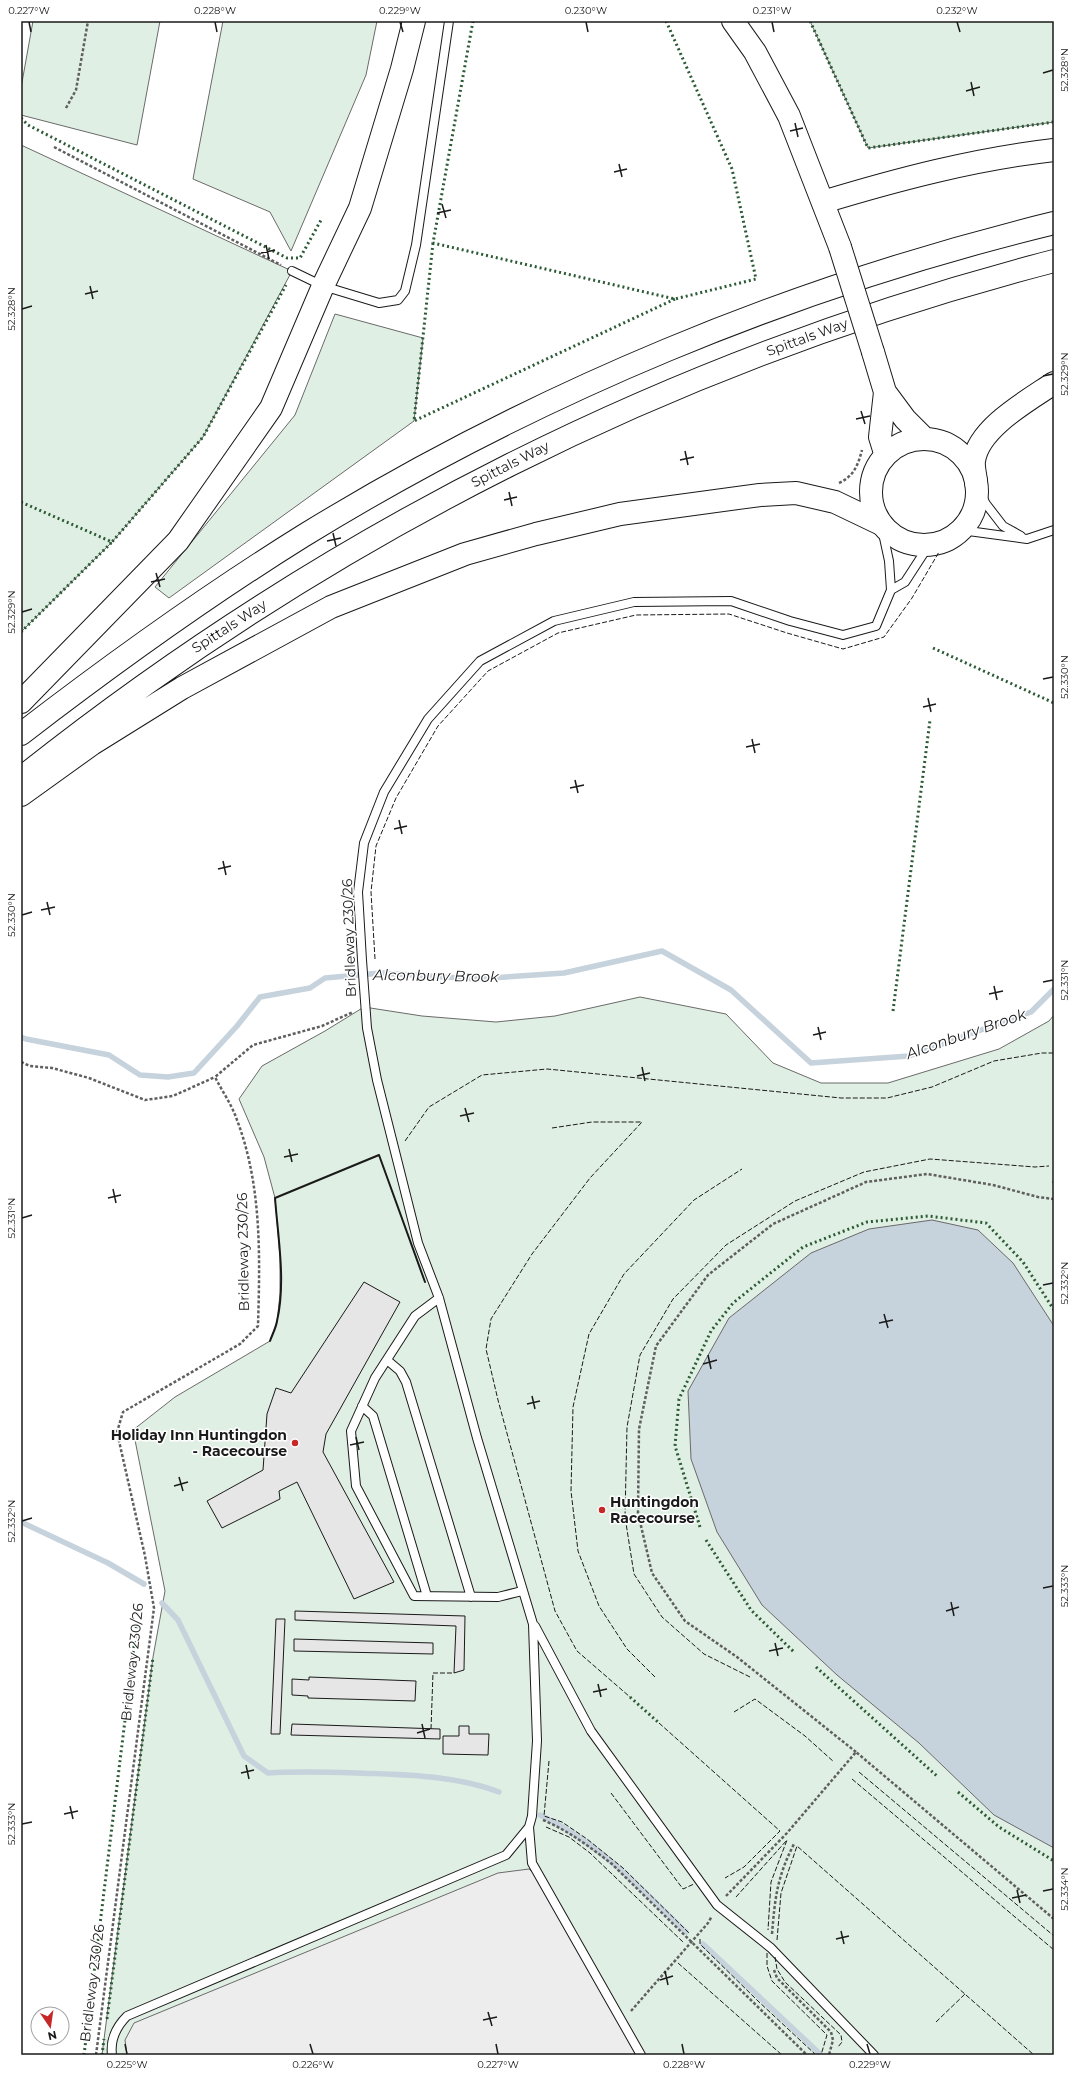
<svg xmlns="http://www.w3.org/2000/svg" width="1075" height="2076" viewBox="0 0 1075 2076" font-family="Montserrat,sans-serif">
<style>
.green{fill:#e0efe3;stroke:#6a6a6a}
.parking{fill:#ededed;stroke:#6a6a6a}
.water{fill:#c6d2dc;stroke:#6a6a6a}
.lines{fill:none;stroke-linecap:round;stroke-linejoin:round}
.stream{stroke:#c6d2dc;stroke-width:5.5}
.building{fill:#e6e6e6;stroke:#1a1a1a}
.service-casing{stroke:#1a1a1a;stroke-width:10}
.secondary-casing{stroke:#1a1a1a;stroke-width:24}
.trunk-casing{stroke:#1a1a1a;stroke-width:24}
.path{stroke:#5f5f5f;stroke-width:2.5;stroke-dasharray:3 2;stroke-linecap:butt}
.service{stroke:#fff;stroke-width:8}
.secondary{stroke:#fff;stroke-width:22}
.trunk{stroke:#fff;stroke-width:22}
.secondary-bridge-casing{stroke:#1a1a1a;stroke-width:24;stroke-linecap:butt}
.secondary-bridge{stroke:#fff;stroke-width:22}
.hedge{stroke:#2b5a34;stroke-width:3;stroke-dasharray:2 3;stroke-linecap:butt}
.fence{stroke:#1a1a1a;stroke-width:1;stroke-dasharray:5 2;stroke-linecap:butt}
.wall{stroke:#1a1a1a;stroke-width:2}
.ticks{fill:none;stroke:#1a1a1a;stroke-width:1.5}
.poi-dot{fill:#c62828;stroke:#fff;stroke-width:1.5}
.labels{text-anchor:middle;stroke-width:3;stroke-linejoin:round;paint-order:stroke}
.street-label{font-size:14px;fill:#1a1a1a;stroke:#fff}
.poi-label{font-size:14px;font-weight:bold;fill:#1a1a1a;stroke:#fff;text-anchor:end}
.water-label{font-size:15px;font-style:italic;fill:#1a1a1a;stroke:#fff}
.neatline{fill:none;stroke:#1a1a1a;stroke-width:1.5}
.ticks-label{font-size:10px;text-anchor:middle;fill:#1a1a1a}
</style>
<rect width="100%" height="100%" fill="#fff"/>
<path class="green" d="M33 21H160L137 145 21 115V88Z
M223 21H377L366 75 291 251 270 212 193 179Z
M810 21H1054V122L868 148Z
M21 145 292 271 203 437 112 542 21 632Z
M335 314 423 338 414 421 169 598 155 587 295 415Z
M640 997 726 1014 773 1063 821 1083H888L999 1049 1049 1021 1054 1015V2055H102L153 1657 165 1591 133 1430 175 1397 270 1341 277 1322 280 1294V1257L275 1198 264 1157 239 1099 262 1066 325 1031 364 1007 422 1016 496 1022 555 1016Z"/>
<path class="parking" d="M529 1869 543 1882 636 2055H127L125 2040 134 2023 498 1873Z"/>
<path class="water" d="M932 1220 978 1230 1013 1263 1054 1326V1848L994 1815 919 1743 837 1675 762 1605 717 1532 691 1459 688 1391 729 1318 811 1253 869 1229Z"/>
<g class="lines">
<path class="stream" d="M21 1037 26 1039 109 1055 140 1075 168 1077 194 1073 237 1026 260 997 310 988 325 978 381 973 477 979 564 973 662 951 731 990 811 1063 909 1056 1031 1012 1054 989
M21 1522 108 1563 144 1584
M162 1603 178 1620 244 1756 268 1773C298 1771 327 1772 357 1773 404 1775 455 1775 499 1792
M540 1815C598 1842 640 1888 686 1932
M703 1944 819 2053"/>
</g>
<path class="building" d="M364 1282 400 1302 326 1434 323 1452 394 1582 354 1599 297 1482 279 1491 280 1499 222 1528 207 1501 263 1470 267 1414 276 1388 291 1393Z
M295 1611 465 1616 464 1670 454 1673 456 1626 295 1620Z
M276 1619H285L280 1734H271Z
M294 1639 433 1643V1654L294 1651Z
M309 1677 416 1681 415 1701 308 1698V1696L292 1695V1679L309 1680Z
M292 1724 440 1729V1739L291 1735Z
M459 1726H469V1734H489L488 1755 443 1754V1736H459Z"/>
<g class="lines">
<g class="service-casing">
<path id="service" d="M292 271 323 286 379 303 398 300 405 291 416 245 449 21
M977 487 986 504 1003 526 1021 536
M881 524 889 561 891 590
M961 530 1027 539 1054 530
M439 1298 415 1316 375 1378 351 1431 356 1486 414 1596 498 1597 522 1591
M387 1360 400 1371 406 1382 471 1597
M362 1406 373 1416 427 1596
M535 1626 591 1731 717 1905 771 1948 874 2055
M529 1827 532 1863 641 2055
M112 2055C110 2039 116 2027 127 2016L506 1855 529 1827 532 1816 537 1741 533 1624 477 1438 439 1298 418 1243 377 1080 367 1028 362 960 358 892 364 843 384 792 428 719 480 661 554 621 634 602 731 601 790 621 843 635 876 626 891 590 905 582 929 545"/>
</g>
<g class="secondary-casing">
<path id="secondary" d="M733 21 755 52 789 116 840 247
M873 352 885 392 905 419 925 439
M885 392 880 437 885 453
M871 492a53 53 0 1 1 106 0a53 53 0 1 1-106 0Z"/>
</g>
<g class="trunk-casing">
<path id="trunk" d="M823 202C899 179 975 159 1054 150
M976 483C976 476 973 468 974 461 978 428 1029 400 1054 383
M21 702 178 541 271 408 323 286 360 208 402 69 414 21
M21 734C112 664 205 597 303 536 534 394 791 287 1054 223
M21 778C327 534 675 359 1054 261
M21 795 92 744 182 688 331 607 465 554 536 534 620 514 760 495 796 493 835 502 881 524"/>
</g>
<path class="path" d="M66 108 76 90 88 21
M54 147 281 265
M839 483C854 476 858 465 862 450
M21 1062 30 1066 52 1068 89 1078 145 1100 173 1096 215 1077
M856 1752 737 1657 685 1621 652 1573 638 1513 639 1429 656 1346 708 1275 773 1224 866 1182 927 1174 993 1185 1038 1197 1054 1199
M543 1820C569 1831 590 1847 612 1864L807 2055
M726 1896 787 1833 856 1752 1054 1919
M772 1934C775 1898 777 1877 794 1844
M774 1970 777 1978 831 2032 833 2040 829 2055
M631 2011 708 1923 712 1916
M96 2055 154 1608 145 1556 117 1432 123 1412 240 1344 258 1326C260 1257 262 1186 237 1120 232 1105 222 1091 215 1077L253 1045 322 1026 353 1012"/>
<use href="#service" class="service"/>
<use href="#secondary" class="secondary"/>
<use href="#trunk" class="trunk"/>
<g class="secondary-bridge-casing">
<path id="secondary-bridge" d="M840 247 873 352"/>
</g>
<use href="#secondary-bridge" class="secondary-bridge"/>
<path class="hedge" d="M473 21 433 243 675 299 756 279 732 169 666 21
M810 21 868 148 1054 122
M21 118 28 125 287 258H300L321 220
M433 243 414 421 675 299
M21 502 112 542 203 437 286 285
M21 632 112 542
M933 648 1054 703
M893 1011 930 720
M700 1527 675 1446 679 1399 711 1331 733 1303 803 1247 867 1222 928 1216 986 1223 1023 1262 1054 1310
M706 1540 751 1610 795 1653
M816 1667 938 1777
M630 1697 659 1723
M958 1792 999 1827 1054 1861
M107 2019 153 1657
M84 2055 137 1622
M102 2055 104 2039"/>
<path class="fence" d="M375 959 371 892 376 846 396 798 438 726 488 671 558 633 636 615 729 614 787 633 843 649 884 637 912 598 939 552
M552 1128 592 1122H642L590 1178 532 1254 491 1319 486 1349 498 1400 555 1611 577 1651 630 1697
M405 1141 429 1107 482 1075 547 1069 841 1098H887L932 1087 994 1061 1042 1053H1054
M1052 1182H1054
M655 1677 627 1649 599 1606 578 1551 571 1491 573 1407 589 1334 624 1274 694 1200 742 1169
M750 1677 704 1654 662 1617 634 1574 625 1517 627 1427 640 1355 673 1299 726 1245 795 1201 864 1172 930 1159 1035 1167 1049 1166
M734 1712 755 1699 805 1736 834 1762
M659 1723 780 1831 744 1867 725 1878
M431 1729 433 1673H454
M549 1761 544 1816 562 1822 587 1839 623 1868 689 1933
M859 1772 1054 1936
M852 1779 1054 1950
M611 1793 683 1889 694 1884
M546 1827 569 1837 590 1853 683 1942
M736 1897 787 1840 771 1882 768 1930
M700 1939V1944L758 2001 816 2055
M777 1940 781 1893 797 1846 1034 2055
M767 1953V1966L772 1981 827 2035 821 2055
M775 1957 777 1969 785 1982 841 2035 842 2042 838 2047
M678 1963 782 2055
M936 2022 965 1994"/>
<path class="wall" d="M270 1341C272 1335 276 1328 277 1321 286 1282 278 1238 275 1198L379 1155 425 1282"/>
</g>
<path class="ticks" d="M29 22 31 32M215 22 217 32M400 22 403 32M586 22 588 32M772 22 774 32M957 22 960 32M1043 73 1053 70M971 82 974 96M966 91 980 87M795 123 798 137M790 131 803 128M619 164 622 177M614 172 627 169M442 204 446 218M437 213 451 210M266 245 269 259M261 253 275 250M90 286 93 299M85 294 98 291M22 309 32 306M1043 376 1053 374M861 411 865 424M856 419 870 416M685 451 688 465M680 460 694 457M509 492 512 506M504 500 517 497M333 533 336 546M327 541 341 538M156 573 160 587M151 582 165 579M22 612 32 609M1043 679 1053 677M928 698 931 712M923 707 936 704M752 739 755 753M746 747 760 744M575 780 578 793M570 788 584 785M399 820 402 834M394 829 407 826M223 861 226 875M218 869 231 866M47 902 50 915M41 910 55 907M22 915 32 912M1043 982 1053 980M994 986 997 1000M989 994 1003 991M818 1027 821 1040M813 1035 826 1032M642 1067 645 1081M637 1076 650 1073M465 1108 469 1122M460 1116 474 1113M289 1149 292 1162M284 1157 298 1154M113 1189 116 1203M108 1198 121 1195M22 1218 32 1215M1043 1285 1053 1283M884 1314 888 1328M879 1323 893 1320M708 1355 711 1369M703 1364 717 1360M532 1396 535 1409M527 1404 540 1401M356 1437 359 1450M350 1445 364 1442M179 1477 183 1491M174 1486 188 1482M22 1521 32 1518M1043 1588 1053 1586M951 1602 954 1616M946 1611 959 1607M775 1643 778 1656M769 1651 783 1648M598 1684 601 1697M593 1692 607 1689M422 1724 425 1738M417 1733 430 1729M246 1765 249 1779M241 1773 254 1770M70 1806 73 1819M64 1814 78 1811M22 1824 32 1822M1017 1890 1020 1903M1043 1891 1053 1889M1012 1898 1026 1895M841 1931 844 1944M836 1939 849 1936M665 1971 668 1985M660 1980 673 1976M488 2012 492 2026M483 2020 497 2017M125 2044 127 2054M310 2044 313 2054M496 2044 498 2054M682 2044 684 2054M867 2044 870 2054"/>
<g class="poi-dot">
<circle cx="295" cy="1443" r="4"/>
<circle cx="602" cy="1510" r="4"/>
</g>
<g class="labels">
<g class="street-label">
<text transform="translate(807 337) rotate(-20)" y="5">Spittals Way</text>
<text transform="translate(510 464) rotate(-27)" y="5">Spittals Way</text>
<text transform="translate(229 626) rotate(-33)" y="5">Spittals Way</text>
<text transform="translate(349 938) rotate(-92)" y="5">Bridleway 230/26</text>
<text transform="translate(243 1252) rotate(-91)" y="5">Bridleway 230/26</text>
<text transform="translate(132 1662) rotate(-84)" y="5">Bridleway 230/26</text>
<text transform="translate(92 1983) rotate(-83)" y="5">Bridleway 230/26</text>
</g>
<g class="poi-label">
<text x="287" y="1440">Holiday Inn Huntingdon<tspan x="287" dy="16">- Racecourse</tspan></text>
<text x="610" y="1507" text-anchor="start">Huntingdon<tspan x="610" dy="16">Racecourse</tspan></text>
</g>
<g class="water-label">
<text transform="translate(436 976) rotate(1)" y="5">Alconbury Brook</text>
<text transform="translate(966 1034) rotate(-19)" y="5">Alconbury Brook</text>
</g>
</g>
<rect width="1075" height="2076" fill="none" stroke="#ffffff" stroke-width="44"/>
<g transform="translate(50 2026) rotate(167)"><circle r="19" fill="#ffffff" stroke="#a3a3a3"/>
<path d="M0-3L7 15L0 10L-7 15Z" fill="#c62828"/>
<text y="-6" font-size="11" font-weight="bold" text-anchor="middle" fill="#1a1a1a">N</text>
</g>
<rect x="22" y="22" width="1031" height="2032" class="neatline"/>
<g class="ticks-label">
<text x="29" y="14">0.227°W</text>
<text x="215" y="14">0.228°W</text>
<text x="400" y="14">0.229°W</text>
<text x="586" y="14">0.230°W</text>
<text x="772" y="14">0.231°W</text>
<text x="957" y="14">0.232°W</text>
<text transform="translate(1064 70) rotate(-90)" y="4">52.328°N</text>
<text transform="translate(11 309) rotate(-90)" y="4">52.328°N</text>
<text transform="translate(1064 374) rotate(-90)" y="4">52.329°N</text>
<text transform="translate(11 612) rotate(-90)" y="4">52.329°N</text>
<text transform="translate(1064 677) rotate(-90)" y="4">52.330°N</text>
<text transform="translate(11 915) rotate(-90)" y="4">52.330°N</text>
<text transform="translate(1064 980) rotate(-90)" y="4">52.331°N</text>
<text transform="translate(11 1218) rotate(-90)" y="4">52.331°N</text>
<text transform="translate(1064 1283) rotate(-90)" y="4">52.332°N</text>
<text transform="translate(11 1521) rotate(-90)" y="4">52.332°N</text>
<text transform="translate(1064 1586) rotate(-90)" y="4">52.333°N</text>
<text transform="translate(11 1824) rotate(-90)" y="4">52.333°N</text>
<text transform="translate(1064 1889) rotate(-90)" y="4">52.334°N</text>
<text x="127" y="2068">0.225°W</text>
<text x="313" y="2068">0.226°W</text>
<text x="498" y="2068">0.227°W</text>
<text x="684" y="2068">0.228°W</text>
<text x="870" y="2068">0.229°W</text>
</g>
</svg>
